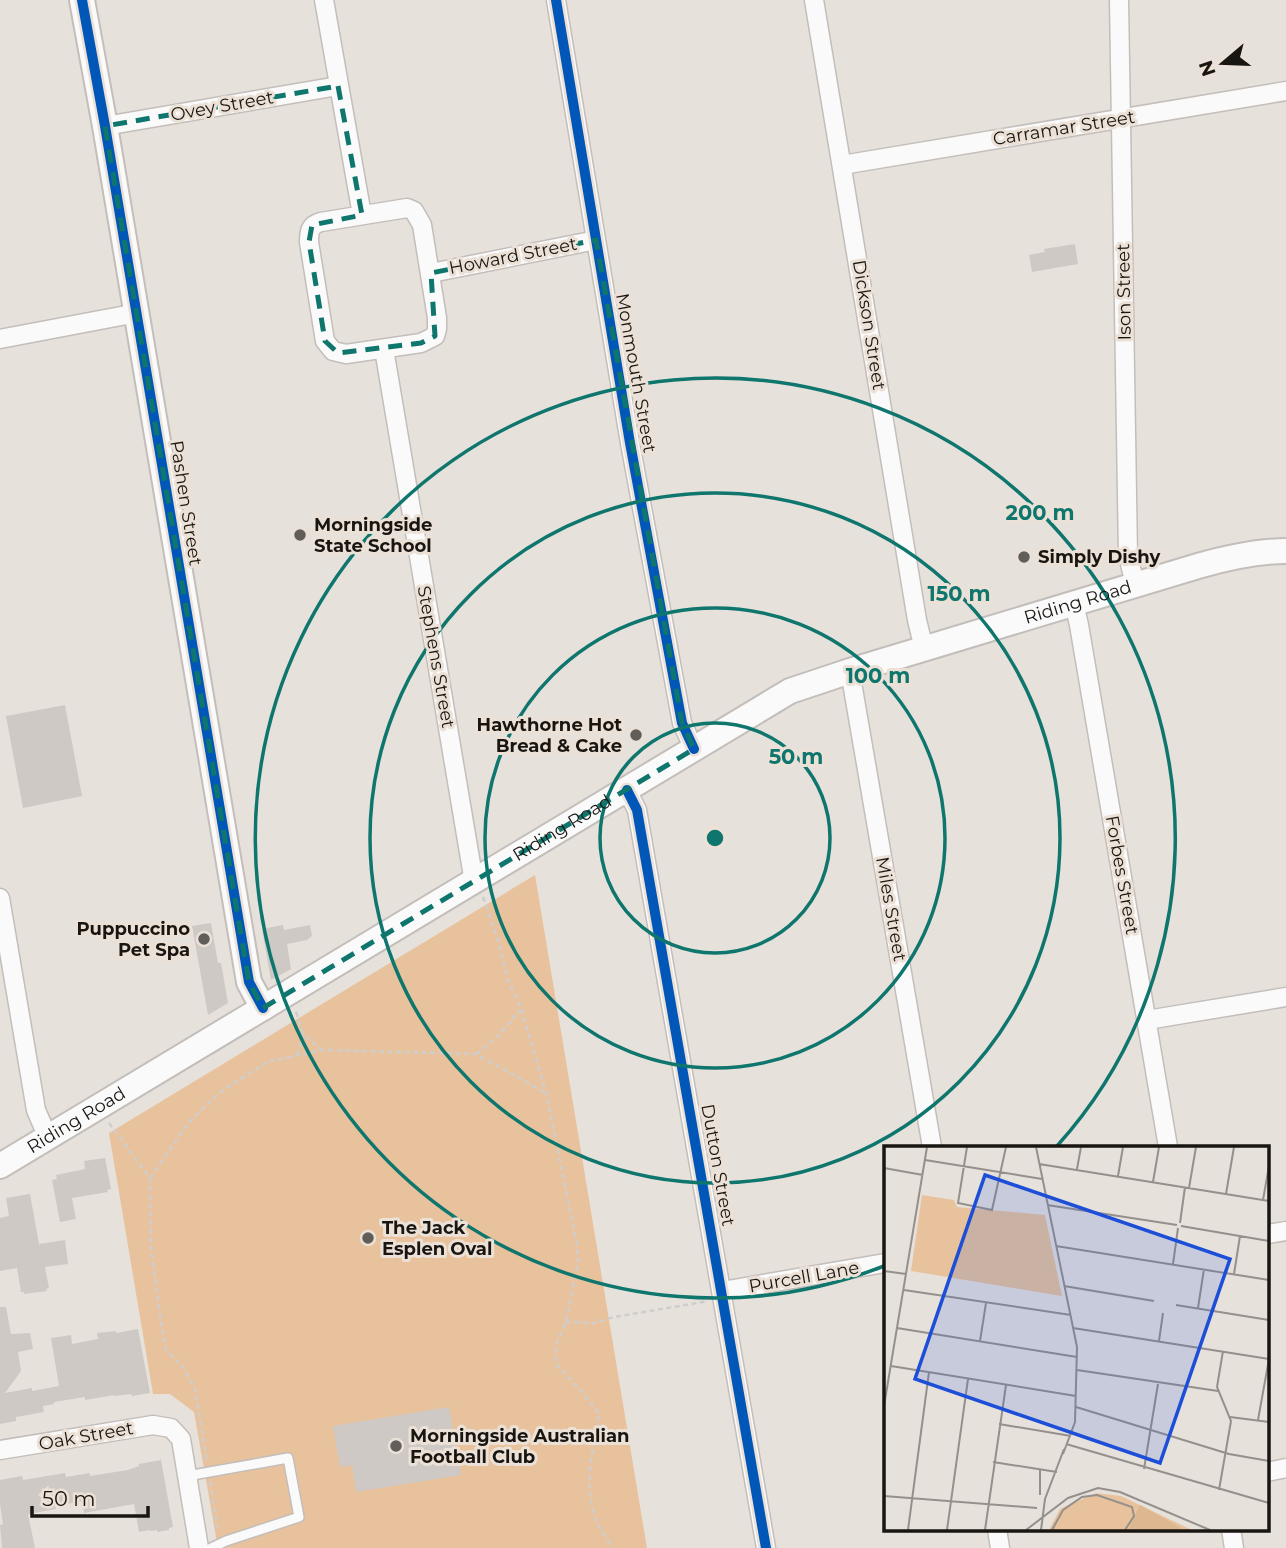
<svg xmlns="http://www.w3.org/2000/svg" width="1286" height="1548" viewBox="0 0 1286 1548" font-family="Montserrat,sans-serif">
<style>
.green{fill:#e8c29c}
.building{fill:#cec9c5}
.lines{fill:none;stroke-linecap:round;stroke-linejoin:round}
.lane-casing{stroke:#c3beba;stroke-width:12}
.street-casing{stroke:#c3beba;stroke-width:21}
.secondary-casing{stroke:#c3beba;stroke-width:28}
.path{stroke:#cfcdcc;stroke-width:2.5;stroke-dasharray:5 3.5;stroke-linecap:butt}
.lane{stroke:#fbfafa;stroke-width:9}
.street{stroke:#fbfafa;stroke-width:18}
.secondary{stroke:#fbfafa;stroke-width:24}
.cycleway-casing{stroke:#ece1d7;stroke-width:15}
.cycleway{stroke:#0057b8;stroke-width:10}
.marked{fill:none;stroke:#0f766e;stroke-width:5;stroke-dasharray:14 9;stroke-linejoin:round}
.ring{fill:none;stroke:#0f766e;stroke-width:3.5}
.poi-dot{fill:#615d59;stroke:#ece1d7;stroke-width:2.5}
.labels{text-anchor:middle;stroke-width:6;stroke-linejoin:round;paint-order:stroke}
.street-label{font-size:18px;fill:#191612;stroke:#ece1d7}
.poi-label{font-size:18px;font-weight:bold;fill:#191612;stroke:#ece1d7;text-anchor:start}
.inset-road{fill:none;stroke:#95908b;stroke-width:2}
.view{fill:#1d4ed8;fill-opacity:0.15;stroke:#1d4ed8;stroke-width:3.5}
.inset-edge{fill:none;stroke:#191612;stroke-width:3.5}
.centre{fill:#0f766e;stroke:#ece1d7;stroke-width:3.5}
.ring-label{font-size:21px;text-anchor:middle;font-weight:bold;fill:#0f766e;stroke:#ece1d7;stroke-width:6;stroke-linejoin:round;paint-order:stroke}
</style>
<rect width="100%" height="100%" fill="#e7e1dc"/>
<path class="green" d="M535 875 647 1548H218L194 1412 170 1394H153L109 1133Z"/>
<path class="building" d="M1075 244 1078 264 1032 272 1029 255 1045 252 1044 249Z
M65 705 82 796 23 808 6 716Z
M211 923 218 963H221L228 1003 208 1015 192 926Z
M283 925 284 930 310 925 312 936 307 940 287 944 291 969 271 980 262 929Z
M105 1158 111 1189 107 1190 108 1192 72 1198 76 1219 60 1222 52 1180 57 1179 56 1175 85 1169 84 1161Z
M30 1194 39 1244 65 1240 68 1264 45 1267 49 1288 46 1289 47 1291 24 1294V1292H21L17 1268 0 1271V1218L9 1216 6 1198Z
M0 1307H6L11 1334 30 1333 33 1349 18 1352 21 1371 5 1393 32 1388V1391L59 1386 51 1338 71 1335 72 1344 98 1339 97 1333 116 1331V1333L138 1329 150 1393 132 1396 131 1394 115 1396V1395L85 1400V1397L54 1402V1404L43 1406 44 1412 16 1417V1421L0 1424Z
M449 1407 461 1475 356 1492 352 1465 340 1467 333 1426Z
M161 1460 173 1527 169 1528V1530L157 1532V1530L151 1531 150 1530 139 1532 134 1504 84 1513 83 1501 55 1506 56 1509 28 1514 35 1548H2L0 1525 3 1524 0 1504V1480L22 1476 23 1480 65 1473 66 1477 90 1473V1476L128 1470 139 1466V1464Z"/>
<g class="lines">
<g class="lane-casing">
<path id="lane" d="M187 1476 288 1458 299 1517 226 1541 211 1548"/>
</g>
<g class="street-casing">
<path id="street" d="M324 0 362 215
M556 0 630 443 682 723 694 749
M814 0 917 620 924 649
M1119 0 1128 556 1135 584
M105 126 338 86
M842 165 1286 91
M407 208 414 211 422 225 437 318V329L435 336 421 343 346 354 333 351 325 341 309 242C309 231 310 225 321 222Z
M431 273 596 240
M0 339 137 313
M384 349 474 882
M1074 603 1079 625 1168 1147
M850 671 932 1147
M627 790 637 810 766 1548
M0 898 36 1110 48 1138
M1147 1020 1286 997
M1267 1234 1286 1231
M722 1291 885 1263
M0 1450 153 1425 171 1428 181 1439 199 1548
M1267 1472 1286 1468
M997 1529 1000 1548
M1231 1529 1234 1548"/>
</g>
<g class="secondary-casing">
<g id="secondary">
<path d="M82 0 105 126 249 982 263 1008"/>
<path id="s1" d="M0 1166 790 691 850 671 1198 566C1226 558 1257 551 1286 551"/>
</g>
</g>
<path class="path" d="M483 897 500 946 507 978 521 1008 546 1093 577 1244 578 1262 566 1322 557 1342 555 1363 581 1391 599 1413C595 1446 583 1480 594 1513 597 1525 606 1537 612 1548
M296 1012 303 1034
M476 1054C493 1042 507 1027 520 1010
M297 1055 303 1034 322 1050
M109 1123 150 1178 151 1249 162 1328 166 1350 183 1367 195 1388 207 1462
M150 1178 189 1122 219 1093 267 1062 322 1050 476 1054 546 1093
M566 1322 594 1323 614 1317 703 1302 707 1299
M210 1482 218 1531"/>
<use href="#lane" class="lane"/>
<use href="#street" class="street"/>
<use href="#secondary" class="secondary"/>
<g class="cycleway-casing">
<path id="cycleway" d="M82 0 105 126 249 982 263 1008
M556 0 630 443 682 723 694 749
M627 790 637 810 766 1548"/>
</g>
<use href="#cycleway" class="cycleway"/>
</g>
<path class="marked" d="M338 86 362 215 312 225 309 242 325 341 338 353 421 343 435 336 431 273 596 240 682 723 694 749 263 1008 249 982 105 126Z"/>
<g class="ring">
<circle cx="715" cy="838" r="115"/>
<circle cx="715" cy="838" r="230"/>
<circle cx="715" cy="838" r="345"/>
<path d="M884 1266A460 460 0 1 1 1057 1146"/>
</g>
<g class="poi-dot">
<circle cx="300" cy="535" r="7"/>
<circle cx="1024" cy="557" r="7"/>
<circle cx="636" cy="735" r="7"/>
<circle cx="204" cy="939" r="7"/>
<circle cx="368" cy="1238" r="7"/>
<circle cx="396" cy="1446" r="7"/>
</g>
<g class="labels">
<g class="street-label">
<text transform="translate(222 106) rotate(-10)" y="6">Ovey Street</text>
<text transform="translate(1064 128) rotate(-9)" y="6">Carramar Street</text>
<text transform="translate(513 256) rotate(-11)" y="6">Howard Street</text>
<text transform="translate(1124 292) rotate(-91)" y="6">Ison Street</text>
<text transform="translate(869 325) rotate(81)" y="6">Dickson Street</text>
<text transform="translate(636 373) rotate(80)" y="6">Monmouth Street</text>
<text transform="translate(186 503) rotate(81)" y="6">Pashen Street</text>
<text dy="6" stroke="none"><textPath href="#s1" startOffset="1223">Riding Road</textPath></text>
<text transform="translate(436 657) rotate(80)" y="6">Stephens Street</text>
<text dy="6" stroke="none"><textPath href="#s1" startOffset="656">Riding Road</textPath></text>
<text transform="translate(1122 875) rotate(80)" y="6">Forbes Street</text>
<text transform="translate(891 909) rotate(80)" y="6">Miles Street</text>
<text dy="6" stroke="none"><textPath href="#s1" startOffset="89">Riding Road</textPath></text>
<text transform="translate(718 1165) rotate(80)" y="6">Dutton Street</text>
<text transform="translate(804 1277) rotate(-10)" y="6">Purcell Lane</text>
<text transform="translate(86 1436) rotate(-10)" y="6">Oak Street</text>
</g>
<g class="poi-label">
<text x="314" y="531">Morningside<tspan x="314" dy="21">State School</tspan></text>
<text x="1038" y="563">Simply Dishy</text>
<text x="622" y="731" text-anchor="end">Hawthorne Hot<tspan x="622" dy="21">Bread &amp; Cake</tspan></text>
<text x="190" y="935" text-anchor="end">Puppuccino<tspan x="190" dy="21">Pet Spa</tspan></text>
<text x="382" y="1234">The Jack<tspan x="382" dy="21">Esplen Oval</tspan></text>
<text x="410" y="1442">Morningside Australian<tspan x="410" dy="21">Football Club</tspan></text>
</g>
</g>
<g transform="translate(884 1146)">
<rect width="385" height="385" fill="#e7e1dc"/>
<path d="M38 49 70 54 73 61 161 69 178 150 27 125ZM212 347 237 350 308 384H165L176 363Z" fill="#e8c29c"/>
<path d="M256 359 297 382V384H244Z" fill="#ddb790"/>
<path class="inset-road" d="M83 1 74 57 108 64 122 1M152 1 193 201 191 276 179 308M41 14 158 33M155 18 385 55M0 22 39 29M193 23 197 1M234 30 239 1M269 36 275 1M305 42 312 1M342 48 350 1M379 54 385 20M163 59 293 79M296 77 301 41M297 80 385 95M172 100 385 134M289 118 294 82M0 125 22 128M350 128 356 90M180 140 270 155M20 144 187 169M292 159 385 174M314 162 320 123M13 182 193 211M189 182 385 213M96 195 102 157M275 195 279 167M7 220 192 250M193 224 334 245M0 260 43 1M192 261 345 308 385 315M346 271 385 276M374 274 385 213M115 278 187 290M182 298 385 357M109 316 173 326M156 323V349M260 323 274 238M335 344 347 275 333 241 339 205M0 350 153 362M24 384 45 226M63 384 84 233M101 384 122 239M142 384 184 352 214 342 236 346 326 384M157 384 161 353 180 303M168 384 179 364 198 351 213 349 248 361 250 370 241 384"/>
<path class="view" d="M101 29 346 113 276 317 31 233Z"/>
<rect width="385" height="385" class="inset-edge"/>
</g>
<circle cx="715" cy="838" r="10" class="centre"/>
<g class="ring-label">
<text x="1040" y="520">200 m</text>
<text x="959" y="601">150 m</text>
<text x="878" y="683">100 m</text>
<text x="796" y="764">50 m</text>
</g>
<g transform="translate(1223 63) rotate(251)" stroke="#ece1d7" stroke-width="5" paint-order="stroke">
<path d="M0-5L12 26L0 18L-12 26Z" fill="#191612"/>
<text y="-10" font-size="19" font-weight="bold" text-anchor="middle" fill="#191612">N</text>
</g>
<path d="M32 1506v10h116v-10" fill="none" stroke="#191612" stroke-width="3.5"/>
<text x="42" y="1506" font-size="21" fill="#191612" stroke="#ece1d7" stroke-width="5" paint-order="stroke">50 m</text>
</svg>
